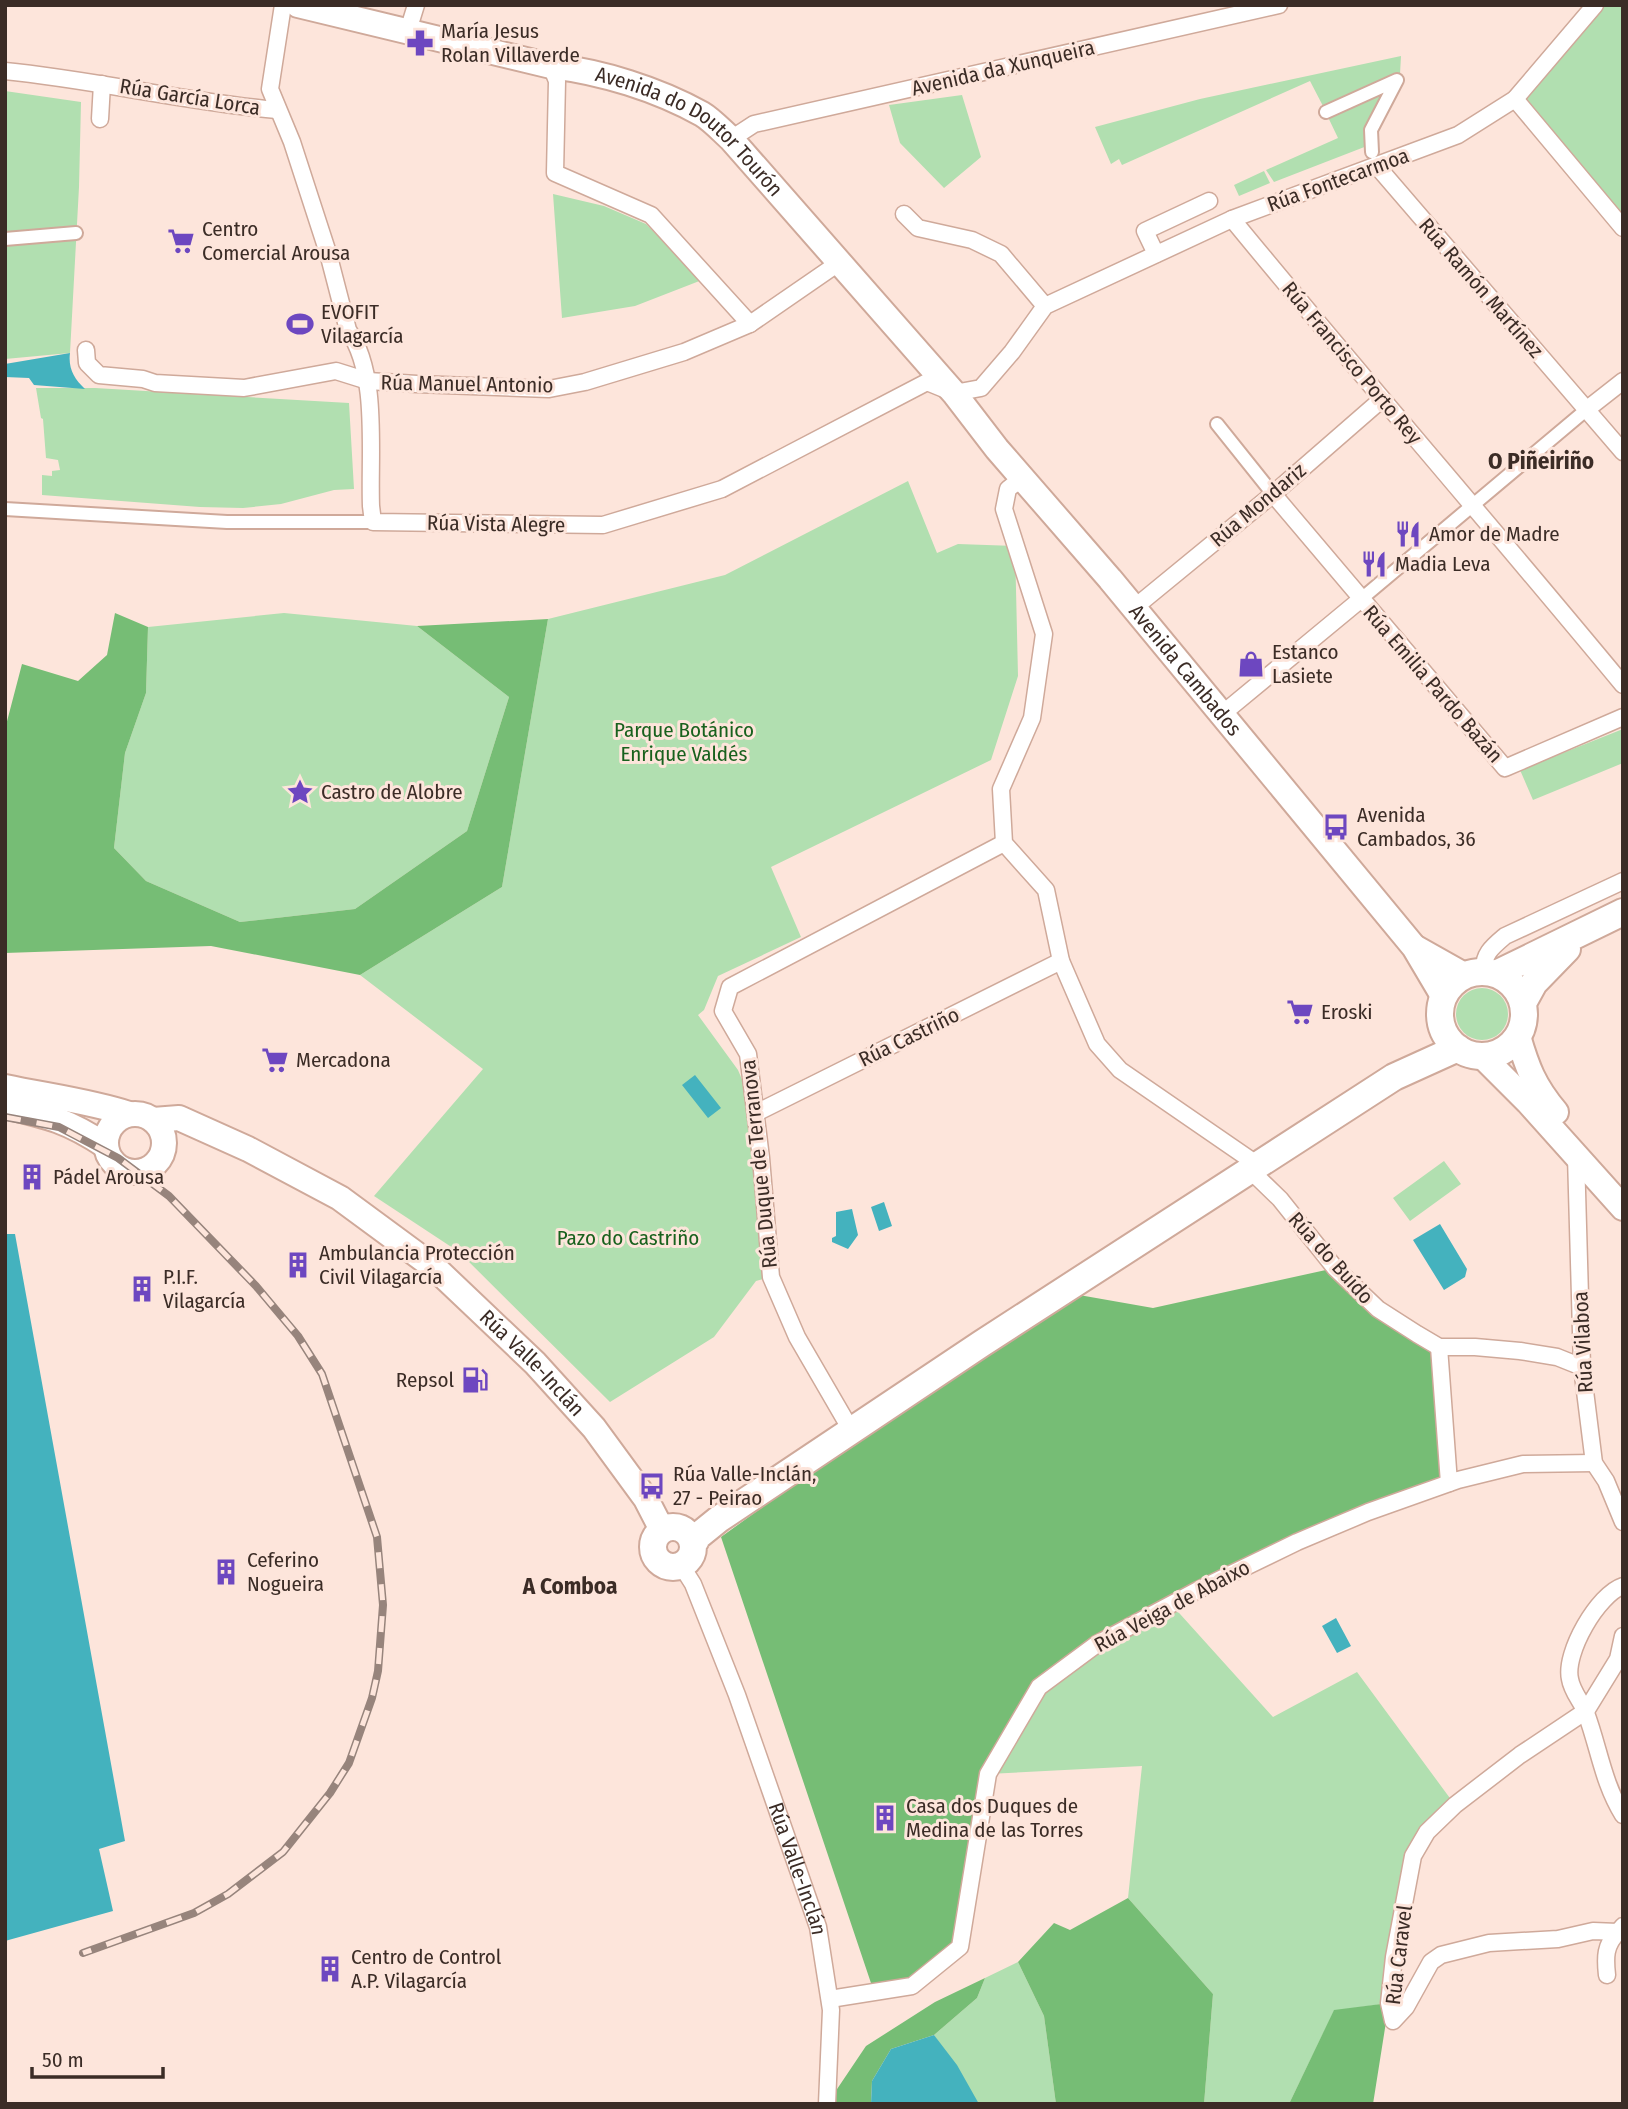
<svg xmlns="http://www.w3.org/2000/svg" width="1628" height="2109" viewBox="0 0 1628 2109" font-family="'Fira Sans Condensed',sans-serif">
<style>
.green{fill:#b1dfb0}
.forest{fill:#76bd75}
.water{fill:#44b2be}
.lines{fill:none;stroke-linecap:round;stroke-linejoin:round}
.pedestrian-casing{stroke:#cfa99a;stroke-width:16}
.minor-casing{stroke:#cfa99a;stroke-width:19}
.primary-casing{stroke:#cfa99a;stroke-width:28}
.trunk-casing{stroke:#cfa99a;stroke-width:30}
.pedestrian{stroke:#fff;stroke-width:12}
.minor{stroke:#fff;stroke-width:16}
.primary{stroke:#fff;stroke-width:24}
.trunk{stroke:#fff;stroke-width:26}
.rail-casing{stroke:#97847c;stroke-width:8}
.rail{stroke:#fde5db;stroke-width:5;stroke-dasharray:16;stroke-linecap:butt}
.labels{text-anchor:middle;stroke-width:6;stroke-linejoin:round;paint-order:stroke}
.poi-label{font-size:21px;fill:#3b2c26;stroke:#fde5db;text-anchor:start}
.street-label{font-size:21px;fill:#3b2c26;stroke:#fde5db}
.park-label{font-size:21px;fill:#18611d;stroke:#fde5db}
.neighbourhood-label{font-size:23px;font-weight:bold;fill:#3b2c26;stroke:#fde5db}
</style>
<rect width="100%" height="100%" fill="#fde5db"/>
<path class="green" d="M1595 5H1623V228L1515 99Z
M1401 56 1400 74 1324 108 1310 81 1122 165 1119 159 1111 164 1095 127 1200 99Z
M1391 87 1367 146 1274 182 1266 170 1338 138 1327 115Z
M5 91 81 102 79 187 70 353 5 359Z
M962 95 981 157 944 188 900 143 889 105Z
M1264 171 1270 183 1239 196 1234 185Z
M553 194 604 206 646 224 702 280 635 306 562 318Z
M36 388H95L349 403 354 489 334 490 281 504 243 508 200 507 42 495V475L52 476V471L60 470 58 460 46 458 43 419 41 418Z
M908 481 937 553 958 544 1015 546 1018 676 991 760 771 867 801 937 718 976 704 1010 698 1015 738 1070 756 1113 771 1277 756 1281 714 1337 610 1402 459 1252 374 1196 483 1069 360 975 502 887 548 619 725 575Z
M284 613 417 626 509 697 467 831 355 909 240 922 146 881 114 848 125 753 146 693 148 627Z
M1623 729V763L1533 800 1520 770Z
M1456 1014a26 26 0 1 1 52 0a26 26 0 1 1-52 0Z
M1444 1161 1461 1184 1410 1221 1393 1198Z
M1171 1604 1273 1717 1357 1672 1455 1805 1413 1856 1389 2003 1334 2011 1289 2104H1204L1213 1994 1128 1898 1142 1766 988 1774 1039 1687Z
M1018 1962 1044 2016 1056 2104H978L934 2035 977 1998 985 1978Z"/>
<path class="forest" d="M115 613 148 627 146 693 125 753 114 848 146 881 240 922 355 909 467 831 509 697 417 626 548 619 502 887 360 975 211 946 5 953V729L22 664 78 681 107 655Z
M1335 1268 1439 1347 1449 1483 1171 1604 1039 1687 983 1800 960 1947 912 1986 874 1992 721 1537 1062 1292 1153 1308Z
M1128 1898 1213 1994 1204 2104H1056L1044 2016 1018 1962 1054 1923 1070 1930Z
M985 1978 977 1998 934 2035 891 2049 872 2081 871 2104H827L866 2046 935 2002Z
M1389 2003 1373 2104H1289L1334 2010Z"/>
<path class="water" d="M70 353C68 368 74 379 85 389L34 385 29 378 5 377V364Z
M695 1075 721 1108 708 1118 682 1085Z
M884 1202 892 1226 879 1231 871 1207Z
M852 1209 858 1235 848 1249 832 1242V1238L836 1236V1212Z
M1440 1224 1467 1269 1465 1277 1444 1290 1413 1240Z
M5 1234H15L125 1841 99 1849 113 1911 5 1941Z
M1336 1618 1351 1646 1337 1653 1322 1626Z
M934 2035 957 2065 979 2104H871L872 2081 891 2049Z"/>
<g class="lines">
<g class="pedestrian-casing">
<path id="pedestrian" d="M1326 112 1397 80 1371 130 1372 152
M5 239 76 233
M1217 424 1273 494
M5 509 227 522H373
M1360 600 1586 410"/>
</g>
<g class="minor-casing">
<g id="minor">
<path d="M283 5 270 89 292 142 328 253 348 330C379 374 369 453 371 506L373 522 603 525 722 489 927 382 954 393 981 388 1012 352 1045 306 1232 219 1458 135 1515 99 1595 5"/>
<path d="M408 31 416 5"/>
<path d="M551 66 557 81 555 173 651 215 750 324"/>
<path d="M5 71C96 80 186 102 277 110"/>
<path d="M1515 99 1623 228"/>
<path d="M100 119 102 84"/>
<path d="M731 139 754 124 1279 5"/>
<path d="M1376 165 1623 452"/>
<path d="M904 214 918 228 972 240 1001 254 1045 306"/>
<path d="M1232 219C1361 376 1494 529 1623 685"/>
<path d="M1156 254 1145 231 1209 201"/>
<path d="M86 350 87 363 99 375 143 379 155 383 244 388 336 371 368 381 417 384 549 389 585 382 684 352 750 324 840 262"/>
<path d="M1586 410 1623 381"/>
<path d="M1022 478 1008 489 1004 509 1044 634 1032 718 1001 789 1004 843 1046 890 1061 961 1097 1044 1120 1070 1258 1165"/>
<path d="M1273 494 1505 768 1623 717"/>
<path d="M1134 608 1273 494 1381 400"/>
<path d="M1221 715 1360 600"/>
<path d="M1484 971C1483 954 1492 947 1505 936L1623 881"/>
<path d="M756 1113 1061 961"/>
<path d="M1576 1156 1582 1367 1594 1463 1606 1481 1623 1522"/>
<path d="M1250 1170 1280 1199 1335 1268 1378 1309 1417 1334 1439 1347H1475L1520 1351 1557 1357 1582 1367"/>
<path d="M1439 1347 1449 1483"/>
<path d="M851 1430 797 1337 771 1277 761 1158 748 1054 723 1011 730 987 1004 843"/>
<path id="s1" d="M681 1565 693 1584 737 1695 818 1927 831 2010 827 2104"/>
<path d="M1623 1586C1598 1594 1564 1653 1570 1679 1572 1692 1582 1702 1586 1713 1599 1748 1603 1783 1623 1815"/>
<path d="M1623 1636 1618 1659 1586 1711 1520 1755 1455 1805 1427 1832 1413 1856 1394 1957 1389 2003 1393 2021 1406 2007 1431 1962 1441 1955 1489 1943 1558 1939 1593 1931 1618 1932 1623 1926"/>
<path d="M1607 1975C1605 1957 1605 1945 1618 1932"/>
<path d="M830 1999 912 1986 960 1947 988 1774 1039 1687 1097 1644 1198 1590 1297 1542 1368 1512 1458 1480 1523 1464 1594 1463"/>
</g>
</g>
<g class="primary-casing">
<g id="primary">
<path id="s2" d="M298 5 551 66C602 72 657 89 702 114 712 120 722 131 731 139L954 393 997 449 1110 579 1414 947 1443 996"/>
<path d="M1416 948 1464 975"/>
<path d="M1518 1036C1527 1067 1534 1086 1556 1112"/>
<path d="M1482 1056 1528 1102 1623 1208"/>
<path d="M5 1087C47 1096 89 1101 129 1114"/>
<path d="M5 1106C48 1116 69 1121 106 1146"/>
<circle cx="135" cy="1143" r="29"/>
<path id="s3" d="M153 1120 179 1118 248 1149 340 1198 435 1268 535 1363 594 1428 646 1499 662 1530"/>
</g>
</g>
<g class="trunk-casing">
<path id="trunk" d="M1440 1014a42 42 0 1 1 84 0a42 42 0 1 1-84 0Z
M1496 974 1623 912
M1523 1003 1534 983 1567 949
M653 1547a20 20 0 1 1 40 0a20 20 0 1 1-40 0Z
M693 1545 698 1536 719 1519 981 1344 1394 1077 1458 1048"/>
</g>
<use href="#pedestrian" class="pedestrian"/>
<use href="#minor" class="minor"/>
<use href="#primary" class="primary"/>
<use href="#trunk" class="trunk"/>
<g class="rail-casing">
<path id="rail" d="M5 1117 59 1127 118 1158 169 1196 256 1286 298 1336 322 1374 377 1537 383 1605 378 1671 372 1698 349 1763 330 1793 283 1852 228 1894 194 1913 83 1953"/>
</g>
<use href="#rail" class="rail"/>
</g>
<defs>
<g id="pharmacy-bare" transform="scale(2.1)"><path d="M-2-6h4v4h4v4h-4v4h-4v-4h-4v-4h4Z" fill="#6d47c0" stroke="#fde5db" stroke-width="2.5" paint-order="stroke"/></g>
<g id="supermarket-bare" transform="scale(2.1)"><path d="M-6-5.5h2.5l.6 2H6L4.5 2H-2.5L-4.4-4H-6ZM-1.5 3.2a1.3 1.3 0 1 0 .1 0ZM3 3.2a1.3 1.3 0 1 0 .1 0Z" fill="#6d47c0" stroke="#fde5db" stroke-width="2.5" paint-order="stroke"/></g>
<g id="stadium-bare" transform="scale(2.1)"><path d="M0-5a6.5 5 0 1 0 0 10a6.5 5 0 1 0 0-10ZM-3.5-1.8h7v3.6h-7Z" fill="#6d47c0" stroke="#fde5db" stroke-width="2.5" paint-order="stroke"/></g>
<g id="restaurant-bare" transform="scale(2.1)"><path d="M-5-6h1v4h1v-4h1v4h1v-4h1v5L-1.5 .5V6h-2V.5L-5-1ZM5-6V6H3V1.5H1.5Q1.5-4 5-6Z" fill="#6d47c0" stroke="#fde5db" stroke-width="2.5" paint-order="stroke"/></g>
<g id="shop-bare" transform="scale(2.1)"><path d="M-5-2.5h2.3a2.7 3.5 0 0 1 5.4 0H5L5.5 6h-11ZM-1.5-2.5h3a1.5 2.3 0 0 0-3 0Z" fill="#6d47c0" stroke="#fde5db" stroke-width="2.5" paint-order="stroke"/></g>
<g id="sight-bare" transform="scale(2.1)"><path d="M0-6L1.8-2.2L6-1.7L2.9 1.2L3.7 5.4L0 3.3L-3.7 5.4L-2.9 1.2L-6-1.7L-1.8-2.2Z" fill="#6d47c0" stroke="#fde5db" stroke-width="2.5" paint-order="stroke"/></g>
<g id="bus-bare" transform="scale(2.1)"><path d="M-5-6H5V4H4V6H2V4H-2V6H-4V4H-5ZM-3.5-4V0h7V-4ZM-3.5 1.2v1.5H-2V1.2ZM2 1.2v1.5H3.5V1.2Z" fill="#6d47c0" stroke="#fde5db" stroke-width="2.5" paint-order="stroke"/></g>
<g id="building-bare" transform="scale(2.1)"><path d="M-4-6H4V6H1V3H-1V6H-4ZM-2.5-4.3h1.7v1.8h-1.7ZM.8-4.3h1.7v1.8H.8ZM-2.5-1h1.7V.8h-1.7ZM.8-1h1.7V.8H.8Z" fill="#6d47c0" stroke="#fde5db" stroke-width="2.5" paint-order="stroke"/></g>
<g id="fuel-bare" transform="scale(2.1)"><path d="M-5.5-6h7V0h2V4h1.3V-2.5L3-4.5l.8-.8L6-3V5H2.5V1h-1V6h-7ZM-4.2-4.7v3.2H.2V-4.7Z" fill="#6d47c0" stroke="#fde5db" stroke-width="2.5" paint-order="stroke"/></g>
</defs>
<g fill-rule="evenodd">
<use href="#pharmacy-bare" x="420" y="43"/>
<use href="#supermarket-bare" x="181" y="241"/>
<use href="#stadium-bare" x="300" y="324"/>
<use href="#restaurant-bare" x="1408" y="534"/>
<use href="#restaurant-bare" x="1374" y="564"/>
<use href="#shop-bare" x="1251" y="664"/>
<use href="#sight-bare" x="300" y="792"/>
<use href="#bus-bare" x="1336" y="827"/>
<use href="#supermarket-bare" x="1300" y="1012"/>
<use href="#supermarket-bare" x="275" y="1060"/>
<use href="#building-bare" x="32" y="1177"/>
<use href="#building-bare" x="298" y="1265"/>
<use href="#building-bare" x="142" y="1289"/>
<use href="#fuel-bare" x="475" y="1380"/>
<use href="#bus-bare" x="652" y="1486"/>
<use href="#building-bare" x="226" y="1572"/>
<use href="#building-bare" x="885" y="1818"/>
<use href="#building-bare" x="330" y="1969"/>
</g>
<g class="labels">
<g class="poi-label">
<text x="441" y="38">María Jesus<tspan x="441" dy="24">Rolan Villaverde</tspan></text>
<text x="202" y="236">Centro<tspan x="202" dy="24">Comercial Arousa</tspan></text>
<text x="321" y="319">EVOFIT<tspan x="321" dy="24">Vilagarcía</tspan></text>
<text x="1429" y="541">Amor de Madre</text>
<text x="1395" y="571">Madia Leva</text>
<text x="1272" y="659">Estanco<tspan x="1272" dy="24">Lasiete</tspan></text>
<text x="321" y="799">Castro de Alobre</text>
<text x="1357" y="822">Avenida<tspan x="1357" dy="24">Cambados, 36</tspan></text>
<text x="1321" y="1019">Eroski</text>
<text x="296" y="1067">Mercadona</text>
<text x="53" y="1184">Pádel Arousa</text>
<text x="319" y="1260">Ambulancia Protección<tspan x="319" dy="24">Civil Vilagarcía</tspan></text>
<text x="163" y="1284">P.I.F.<tspan x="163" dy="24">Vilagarcía</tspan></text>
<text x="454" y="1387" text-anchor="end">Repsol</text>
<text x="673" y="1481">Rúa Valle-Inclán,<tspan x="673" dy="24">27 - Peirao</tspan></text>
<text x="247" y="1567">Ceferino<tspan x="247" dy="24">Nogueira</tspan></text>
<text x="906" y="1813">Casa dos Duques de<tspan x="906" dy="24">Medina de las Torres</tspan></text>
<text x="351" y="1964">Centro de Control<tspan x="351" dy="24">A.P. Vilagarcía</tspan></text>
</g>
<g class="street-label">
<text transform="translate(1003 68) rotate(-13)" y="7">Avenida da Xunqueira</text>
<text transform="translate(190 97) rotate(9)" y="7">Rúa García Lorca</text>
<text dy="7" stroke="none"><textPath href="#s2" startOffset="418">Avenida do Doutor Tourón</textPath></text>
<text transform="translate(1338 180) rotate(-20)" y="7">Rúa Fontecarmoa</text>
<text transform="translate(1481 288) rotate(49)" y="7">Rúa Ramón Martínez</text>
<text transform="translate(1352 363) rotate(50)" y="7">Rúa Francisco Porto Rey</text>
<text transform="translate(467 384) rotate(1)" y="7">Rúa Manuel Antonio</text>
<text transform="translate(1258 505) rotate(-40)" y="7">Rúa Mondariz</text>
<text transform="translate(496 524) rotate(1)" y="7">Rúa Vista Alegre</text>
<text dy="7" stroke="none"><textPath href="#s2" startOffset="1157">Avenida Cambados</textPath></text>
<text transform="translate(1433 684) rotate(49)" y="7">Rúa Emilia Pardo Bazán</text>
<text transform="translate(909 1037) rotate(-26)" y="7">Rúa Castriño</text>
<text transform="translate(759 1164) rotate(-96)" y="7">Rúa Duque de Terranova</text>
<text transform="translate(1331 1258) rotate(48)" y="7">Rúa do Buído</text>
<text transform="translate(1583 1342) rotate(-93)" y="7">Rúa Vilaboa</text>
<text dy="7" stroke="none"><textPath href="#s3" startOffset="460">Rúa Valle-Inclán</textPath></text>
<text transform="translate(1172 1606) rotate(-28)" y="7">Rúa Veiga de Abaixo</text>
<text dy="7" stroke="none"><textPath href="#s1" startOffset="326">Rúa Valle-Inclán</textPath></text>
<text transform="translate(1399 1955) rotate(-83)" y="7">Rúa Caravel</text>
</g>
<g class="park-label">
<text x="684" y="737">Parque Botánico<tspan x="684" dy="24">Enrique Valdés</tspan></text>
<text x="628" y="1245">Pazo do Castriño</text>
</g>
<g class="neighbourhood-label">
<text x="1541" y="469">O Piñeiriño</text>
<text x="570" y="1594">A Comboa</text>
</g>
</g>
<rect width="1628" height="2109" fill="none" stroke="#3b2c26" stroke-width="14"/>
<path d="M32 2067v10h131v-10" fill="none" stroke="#3b2c26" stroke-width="3.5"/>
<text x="42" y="2067" font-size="21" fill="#3b2c26" stroke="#fde5db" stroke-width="5" paint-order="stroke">50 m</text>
</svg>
